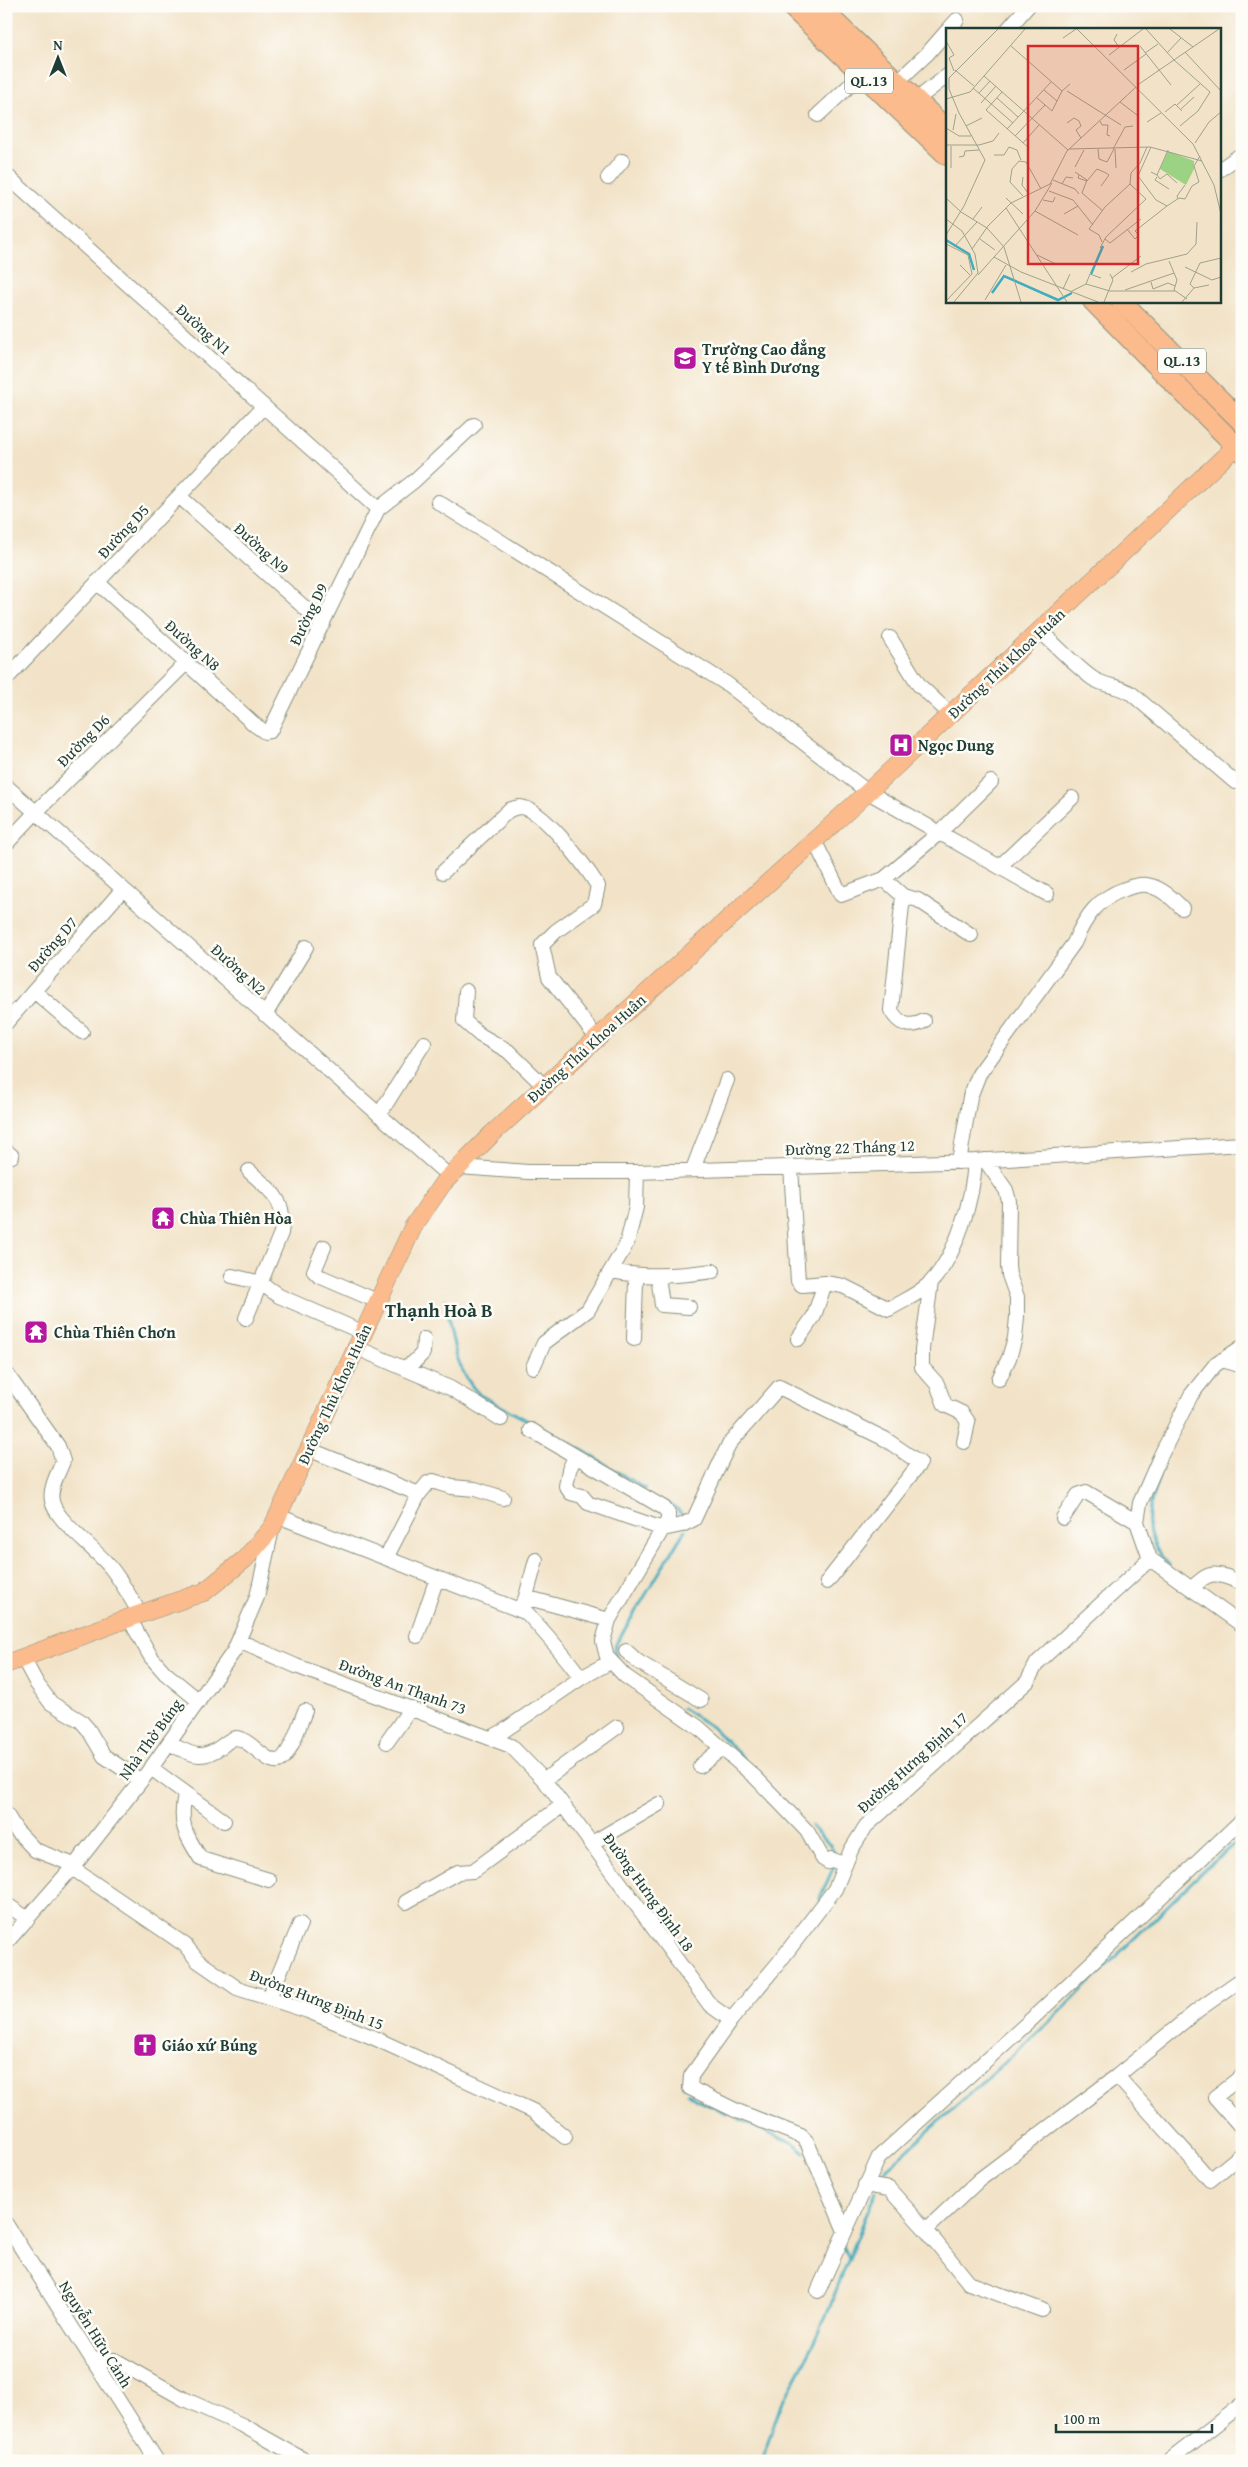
<svg xmlns="http://www.w3.org/2000/svg" width="1248" height="2467" viewBox="0 0 1248 2467" font-family="'Gentium Book Plus',serif">
<style>
.lines{fill:none;stroke-linecap:round;stroke-linejoin:round}
.stream{stroke:#40acbf;stroke-width:3}
.minor-casing{stroke:#88907e;stroke-width:16}
.major-casing{stroke:#88907e;stroke-width:19}
.highway-casing{stroke:#88907e;stroke-width:22}
.minor{stroke:#fff;stroke-width:14}
.major{stroke:#fbbb8c;stroke-width:18}
.highway{stroke:#fbbb8c;stroke-width:20}
.labels{text-anchor:middle;stroke-width:5;stroke-linejoin:round;paint-order:stroke}
.shield{fill:#fdfcf7;stroke:#62766e;stroke-width:1}
.shield-label{font-size:15px;font-weight:bold;fill:#1f3d34}
.street-label{font-size:16px;fill:#1f3d34;stroke:#fdfcf7}
.poi-label{font-size:16px;font-weight:bold;fill:#1f3d34;stroke:#fdfcf7;text-anchor:start}
.quarter-label{font-size:19px;font-weight:bold;fill:#1f3d34;stroke:#fdfcf7}
.inset-river{fill:none;stroke:#40acbf;stroke-width:2.5}
.inset-road{fill:none;stroke:#9ea18d;stroke-width:1}
.view{fill:#d62828;fill-opacity:0.15;stroke:#d62828;stroke-width:2.5}
.inset-edge{fill:none;stroke:#1f3d34;stroke-width:2.5}
</style>
<rect width="100%" height="100%" fill="#fdfcf7"/>
<filter id="ink" filterUnits="userSpaceOnUse"><feTurbulence type="fractalNoise" baseFrequency=".02" numOctaves="2"/><feDisplacementMap in="SourceGraphic" scale="10" xChannelSelector="R" yChannelSelector="G"/><feConvolveMatrix kernelMatrix="1 2 1 2 8 2 1 2 1" color-interpolation-filters="sRGB"/></filter>
<filter id="wash" filterUnits="userSpaceOnUse"><feTurbulence type="fractalNoise" baseFrequency=".0096" numOctaves="4" result="noise"/><feDisplacementMap in="SourceGraphic" scale="20" xChannelSelector="R" yChannelSelector="G"/><feGaussianBlur stdDeviation="1.12" result="paint"/><feColorMatrix in="noise" values="0 0 0 0 0 0 0 0 0 0 0 0 0 0 0 0 0 1.4 0 .05"/><feComposite in="paint" operator="in"/></filter>
<g filter="url(#wash)">
<rect width="100%" height="100%" fill="#f2e3c8"/>
<g class="lines">
<path class="stream" d="M445 1299C451 1331 454 1371 480 1395L579 1448 645 1489
M1159 1476C1147 1512 1140 1535 1169 1565
M667 1503 677 1509 685 1518
M1211 1594 1242 1615
M616 1659 614 1649 617 1642 685 1530
M682 1708 712 1727 743 1758
M811 1826 830 1845 835 1855
M819 1900 835 1864
M684 2086 686 2073
M688 2093 697 2100 727 2113
M739 2119 795 2144 805 2152
M879 2183 887 2168 1047 2024 1205 1869 1242 1837
M843 2245 849 2259
M761 2461 779 2410 817 2338 876 2191"/>
</g>
</g>
<g filter="url(#ink)">
<g class="lines">
<g class="minor-casing">
<path id="minor" d="M949 29 957 20
M1008 29 1028 6
M897 82 927 54 947 31
M916 100 947 76
M818 115 862 74
M1219 170 1242 154
M6 175 378 509
M608 178 622 161
M179 496 323 624
M438 502 727 684 868 792 1047 894
M97 582 255 725 265 732 270 731 378 509 414 481 474 425
M1040 631C1057 646 1074 665 1092 678 1105 687 1119 685 1132 694L1235 782
M890 638 919 685 950 714
M6 679 264 406
M6 786 450 1177
M815 842 841 895 884 879 903 896 891 1010C898 1024 910 1029 924 1021
M6 844 36 812 186 663
M1000 866 1072 798
M443 872 509 810C512 809 517 807 520 807 543 808 586 867 598 886L594 904 556 931 542 945 549 977 597 1038
M884 879 939 833 991 782
M903 896 918 900 971 935
M34 991 82 1032
M466 991 464 1021 480 1035 508 1051 544 1086
M265 1015 306 947
M6 1023 123 889
M379 1115 424 1043
M6 1151 12 1156
M985 1160 1006 1190 1009 1201 1008 1266 1009 1275 1017 1297V1317L1015 1338 1009 1358 999 1379
M959 1162 970 1097 979 1074 1074 943C1085 917 1098 898 1125 889 1133 886 1143 883 1151 886 1164 890 1173 899 1182 908
M460 1167 528 1172H637L975 1161 1242 1144
M791 1167 798 1281 802 1285 825 1283 843 1286 889 1309C902 1301 920 1294 931 1282 957 1255 973 1198 975 1161
M693 1169 727 1080
M324 1247 314 1271 319 1276 377 1301
M611 1271C645 1278 678 1276 713 1271
M633 1275 636 1282 634 1339
M232 1276 261 1283 279 1296 362 1332
M658 1276 662 1305 689 1307
M931 1282 922 1349V1367L937 1384 945 1405 962 1413 968 1422 964 1442
M246 1318 281 1233C287 1200 272 1192 249 1171
M798 1339 814 1316 825 1283
M355 1347 403 1368 413 1363 423 1353 424 1339
M1242 1347 1215 1365 1191 1395 1160 1457 1140 1503 1137 1522 1150 1559 1242 1625
M1222 1360 1242 1366
M533 1367 544 1343 588 1310 627 1243 636 1207 637 1172
M403 1368 450 1388 501 1419
M6 1373 58 1446 63 1461C59 1472 49 1488 52 1501 55 1520 98 1551 111 1568 122 1582 131 1598 140 1614
M531 1430 664 1508 668 1513V1520L609 1620 603 1641 607 1657 625 1676 698 1727 756 1778 807 1831 823 1859 828 1862 831 1859 845 1865
M308 1449 419 1494
M575 1457 569 1470 566 1486 571 1493 582 1496 588 1503 663 1529 682 1525 694 1519 729 1444 779 1387 885 1439 920 1463 827 1582
M278 1516 527 1613C546 1634 565 1655 581 1678
M1063 1518 1078 1495 1086 1492 1137 1522
M386 1558 419 1494 428 1483 433 1481 452 1487 475 1489 503 1498
M1192 1589C1210 1567 1219 1574 1242 1583
M525 1600 536 1560
M519 1609 525 1600H536L609 1620
M129 1618 151 1657 165 1673 199 1701
M417 1636 437 1578
M239 1641 296 1666 511 1746 544 1780 563 1805 710 2005 731 2020
M626 1651 637 1661 701 1700
M23 1658 37 1684 51 1703 81 1721 88 1729 104 1756 141 1781
M491 1738 502 1732 581 1678 610 1662
M387 1742 411 1708
M170 1744C192 1754 200 1762 222 1746 226 1743 230 1739 235 1738 251 1737 271 1773 284 1757 294 1745 299 1725 305 1711
M700 1766 722 1748
M151 1768 224 1821
M544 1780 617 1727
M185 1793C179 1823 184 1833 201 1859L269 1880
M6 1814 16 1830 35 1850 74 1865
M592 1843 659 1804
M72 1868 185 1945 198 1961 237 1988 308 2011 372 2037 533 2111 565 2137
M406 1902 458 1872 473 1871 563 1805
M6 1904 28 1919
M6 1943 78 1861 151 1768 234 1651 257 1597 272 1529
M269 1998 300 1924
M1117 2076C1148 2111 1180 2144 1210 2180L1242 2154
M1242 2076 1215 2097 1242 2128
M865 2185 889 2189 926 2230 979 2180 1117 2076 1198 2010 1242 1979
M6 2224 157 2461
M926 2230 969 2283 1042 2310
M845 2231 807 2142 801 2136 737 2111 690 2088 691 2076 731 2020 780 1961 835 1889 851 1850 866 1826 1027 1682 1037 1663 1150 1559
M818 2291 879 2157 1034 2017 1242 1820
M92 2360H115L184 2399 244 2426 306 2461
M1169 2461 1242 2404"/>
</g>
<g class="major-casing">
<path id="major" d="M6 1664 129 1618 204 1592 245 1559 272 1528 413 1227 443 1183 493 1133 868 792 1236 446"/>
</g>
<g class="highway-casing">
<path id="highway" d="M791 6 947 155
M818 6 947 130
M1093 301 1242 452
M1121 301 1242 422"/>
</g>
<use href="#minor" class="minor"/>
<use href="#major" class="major"/>
<use href="#highway" class="highway"/>
</g>
</g>
<defs>
<g id="university-square" transform="scale(1.25)"><rect x="-9" y="-9" width="18" height="18" rx="4" fill="#b5179e" stroke="#fdfcf7"/><path d="M0-5L7-2L0 1L-7-2ZM-4 1L0 2.5L4 1V4Q0 6-4 4Z" fill="#fff"/></g>
<g id="hospital-square" transform="scale(1.25)"><rect x="-9" y="-9" width="18" height="18" rx="4" fill="#b5179e" stroke="#fdfcf7"/><path d="M-5-5h3v3.5h4V-5h3V5h-3V1.5h-4V5h-3Z" fill="#fff"/></g>
<g id="temple-square" transform="scale(1.25)"><rect x="-9" y="-9" width="18" height="18" rx="4" fill="#b5179e" stroke="#fdfcf7"/><path d="M0-6L5-2H3V0L6.5 2.5H4V6H1.5V3h-3V6H-4V2.5H-6.5L-3 0V-2H-5Z" fill="#fff"/></g>
<g id="church-square" transform="scale(1.25)"><rect x="-9" y="-9" width="18" height="18" rx="4" fill="#b5179e" stroke="#fdfcf7"/><path d="M-1.2-6h2.4v3.5h3.3v2.4h-3.3V6h-2.4V-.1h-3.3v-2.4h3.3Z" fill="#fff"/></g>
</defs>
<g fill-rule="evenodd">
<use href="#university-square" x="685" y="358"/>
<use href="#hospital-square" x="901" y="745"/>
<use href="#temple-square" x="163" y="1218"/>
<use href="#temple-square" x="36" y="1332"/>
<use href="#church-square" x="145" y="2045"/>
</g>
<g class="labels">
<g class="shield">
<rect x="845" y="68.5" width="48" height="25" rx="4"/>
<rect x="1158" y="348.5" width="48" height="25" rx="4"/>
</g>
<g class="shield-label">
<text x="869" y="86">QL.13</text>
<text x="1182" y="366">QL.13</text>
</g>
<g class="street-label">
<text transform="translate(204 329) rotate(42)" y="6">Đường N1</text>
<text transform="translate(123 531) rotate(-47)" y="6">Đường D5</text>
<text transform="translate(262 548) rotate(42)" y="6">Đường N9</text>
<text transform="translate(308 614) rotate(-64)" y="6">Đường D9</text>
<text transform="translate(193 645) rotate(42)" y="6">Đường N8</text>
<text transform="translate(1006 663) rotate(-43)" y="6">Đường Thủ Khoa Huân</text>
<text transform="translate(83 740) rotate(-45)" y="6">Đường D6</text>
<text transform="translate(52 944) rotate(-49)" y="6">Đường D7</text>
<text transform="translate(239 969) rotate(42)" y="6">Đường N2</text>
<text transform="translate(586 1048) rotate(-42)" y="6">Đường Thủ Khoa Huân</text>
<text transform="translate(850 1147) rotate(-2)" y="6">Đường 22 Tháng 12</text>
<text transform="translate(334 1394) rotate(-65)" y="6">Đường Thủ Khoa Huân</text>
<text transform="translate(403 1686) rotate(20)" y="6">Đường An Thạnh 73</text>
<text transform="translate(150 1739) rotate(-54)" y="6">Nhà Thờ Búng</text>
<text transform="translate(912 1762) rotate(-42)" y="6">Đường Hưng Định 17</text>
<text transform="translate(649 1892) rotate(54)" y="6">Đường Hưng Định 18</text>
<text transform="translate(317 1999) rotate(21)" y="6">Đường Hưng Định 15</text>
<text transform="translate(96 2334) rotate(58)" y="6">Nguyễn Hữu Cảnh</text>
</g>
<g class="poi-label">
<text x="702" y="355">Trường Cao đẳng<tspan x="702" dy="18">Y tế Bình Dương</tspan></text>
<text x="918" y="751">Ngọc Dung</text>
<text x="180" y="1224">Chùa Thiên Hòa</text>
<text x="54" y="1338">Chùa Thiên Chơn</text>
<text x="162" y="2051">Giáo xứ Búng</text>
</g>
<g class="quarter-label">
<text x="439" y="1317">Thạnh Hoà B</text>
</g>
</g>
<g transform="translate(946 28)">
<rect width="275" height="275" fill="#f2e3c8"/>
<path d="M222 123 248 133V141L240 157 214 141Z" fill="#9cd284"/>
<path class="inset-river" d="M0 212 23 226 28 242M145 246 157 218M46 265 58 248 112 272 126 265"/>
<path class="inset-road" d="M131 1 247 116 268 157 275 186M200 1 228 32M224 1 247 19M171 6 168 12 173 19M117 10 130 1M0 13 8 27 3 30 8 43M65 18 116 63M194 18 225 57M239 24 275 63M199 25 212 16M221 25 235 10M163 27 197 1M228 32 264 64 252 83 234 98M9 42 28 58M178 42 200 26M38 48 122 122M193 56 273 1M27 60 67 95M98 62 111 73M121 63 175 97M56 64 40 82 83 120M33 65 44 53M51 70 72 89M91 70 106 83 116 63 124 56M0 71 24 64 79 1M174 74 191 87M35 75 50 58M231 77 254 56M235 81 248 69M219 84 229 76 236 83M154 93 156 97H162L161 107 164 108M201 94 215 85M121 95 128 90 133 93 135 98 130 102 135 110M20 98 36 90M0 100 13 108H25M61 101 105 54M7 102 10 86M69 108 99 77M77 115 93 97M249 115 263 94 275 84M0 117H33L47 113 53 105M205 119 192 148 210 172 221 178 233 170 239 171 246 158 253 154 248 138 254 128M123 121 204 119 256 133M152 121 153 131 161 134 168 121M167 121 179 99 187 98M169 121 170 140M48 127H58L63 119 71 122 75 132M13 129 18 128 19 123 33 122M129 139 138 122M5 140V118M129 144 141 152 136 165 157 183M205 144 211 147 222 122M133 147 132 150 141 153 151 141 160 145 163 147 155 158M211 147 214 151 221 146 231 155M77 149 76 157 82 165M211 149 209 152 223 161M107 152 129 161 133 166M116 156 120 149 127 150M184 156 185 145 194 135 201 119M103 163 127 172 147 197M77 168 64 154 66 141 73 133 80 134 95 161M0 170 15 184 41 200 58 219 75 274M60 170 77 186M232 171 231 168 239 157M97 172 107 174 109 169M60 180 121 274M89 183 132 207M118 186 132 178M0 191 16 203 29 226 32 245 8 274M27 191 36 179M181 201 189 211 193 207 189 203 221 178M0 207 18 178 39 132 13 85 3 61V50L52 1M34 211 49 222M159 211 164 215 195 191M156 214 153 207 143 201 159 179 184 156M0 216 22 227 26 246 0 273M8 219 31 194M154 220 160 209 200 171 184 156M26 221 42 198 65 175 104 156 121 123 190 59M91 227 110 236M48 229 75 244 152 274M223 233 231 252 228 262 241 271M14 237 25 248M239 239 266 252 275 249M185 244 200 236 241 226 250 216 251 194M32 247 89 183 106 155M166 250 195 228M205 254 207 261 222 255 229 258M140 256 144 246 155 250M248 260 244 256 254 235 275 230M248 260 263 257M117 261 124 246M179 262 228 245M124 264 140 256 164 263H229M39 272 60 237M158 274 167 252 164 246M236 274 248 260"/>
<path class="view" d="M82 18H192V236H82Z"/>
<rect width="275" height="275" class="inset-edge"/>
</g>
<rect width="1248" height="2467" fill="none" stroke="#fdfcf7" stroke-width="25"/>
<g transform="translate(58 58)" stroke="#fdfcf7" stroke-width="4" paint-order="stroke">
<path d="M0-4L9 19L0 12L-9 19Z" fill="#1f3d34"/>
<text y="-8" font-size="14" font-weight="bold" text-anchor="middle" fill="#1f3d34">N</text>
</g>
<path d="M1056 2424v8h156v-8" fill="none" stroke="#1f3d34" stroke-width="2.5"/>
<text x="1063" y="2424" font-size="15" fill="#1f3d34" stroke="#fdfcf7" stroke-width="4" paint-order="stroke">100 m</text>
</svg>
